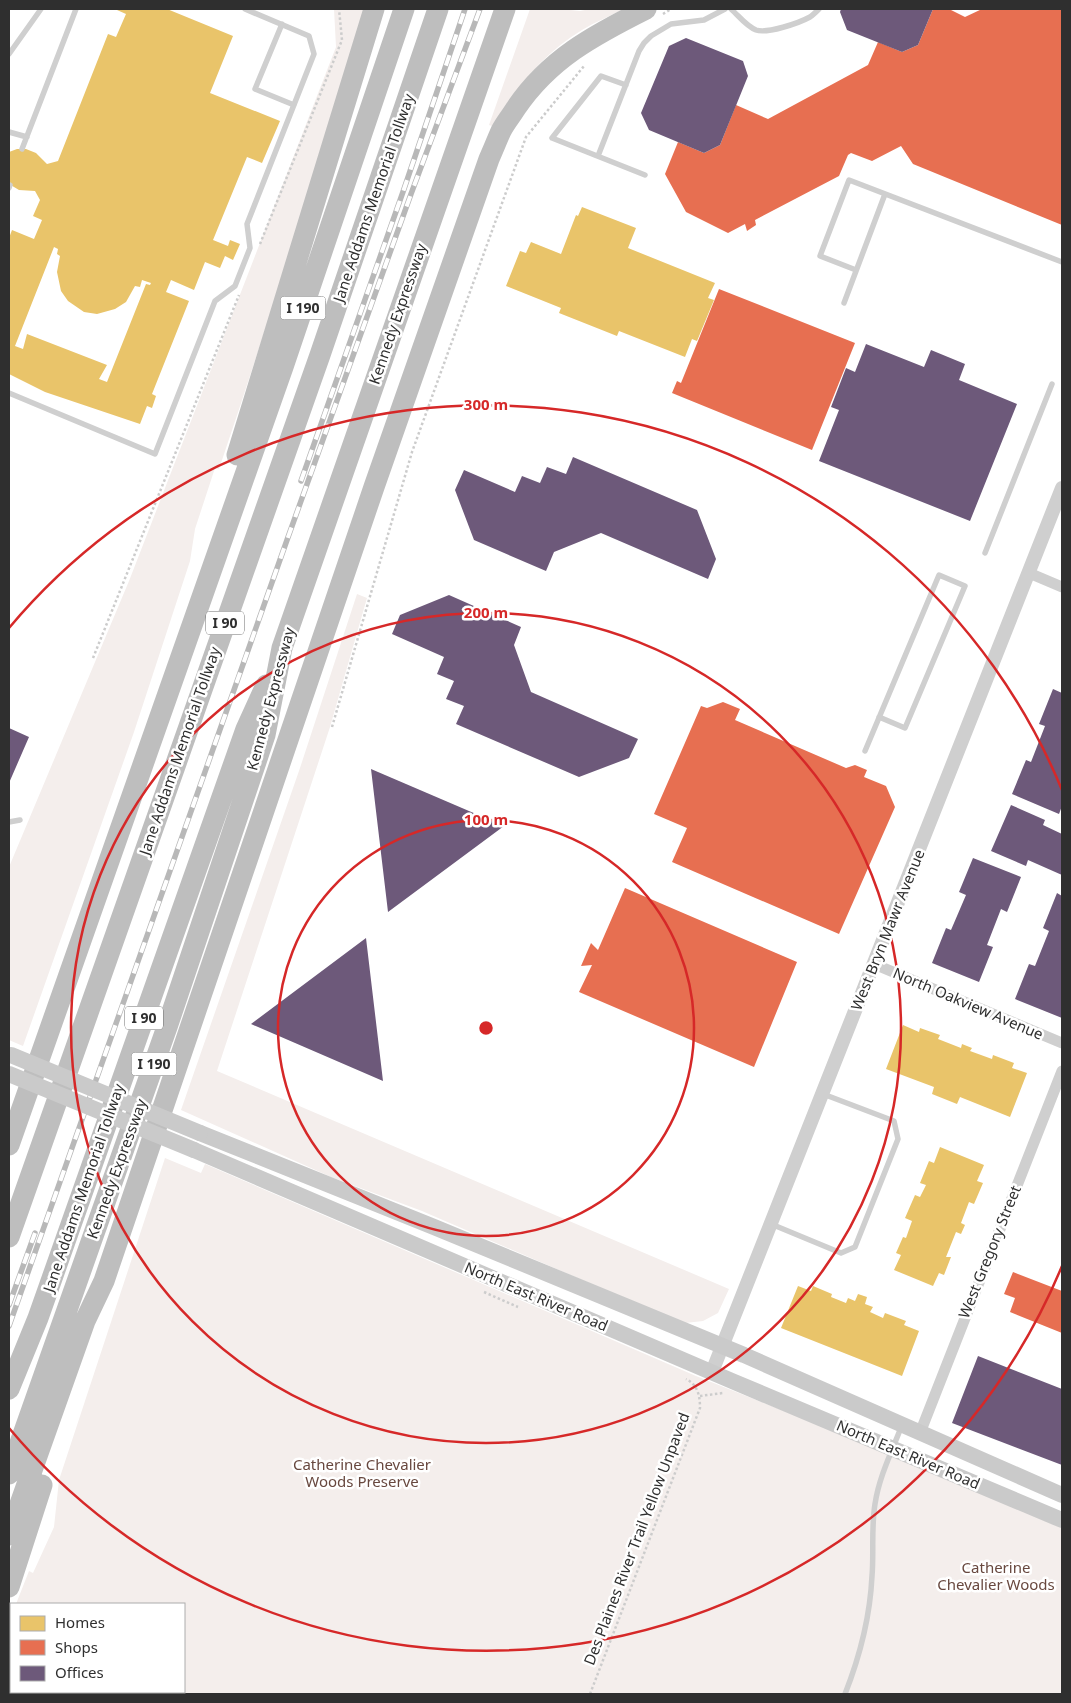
<svg xmlns="http://www.w3.org/2000/svg" width="1071" height="1703" viewBox="0 0 1071 1703" font-family="'Noto Sans',sans-serif">
<style>
.green{fill:#f4eeec}
.homes{fill:#e9c46a;fill-rule:evenodd}
.shops{fill:#e76f51}
.offices{fill:#6d597a}
.lines{fill:none;stroke-linecap:round;stroke-linejoin:round}
.path{stroke:#ccc;stroke-width:2.5;stroke-dasharray:2.5 2.5;stroke-linecap:butt}
.service{stroke:#cfcfcf;stroke-width:5.5}
.minor{stroke:#cfcfcf;stroke-width:11}
.tertiary{stroke:#cfcfcf;stroke-width:14}
.secondary{stroke:#cacaca;stroke-width:16}
.motorway{stroke:#bebebe;stroke-width:21}
.rail-casing{stroke:#b8b8b8;stroke-width:5.5}
.rail{stroke:#fff;stroke-width:4;stroke-dasharray:11;stroke-linecap:butt}
.secondary-bridge{stroke:#cacaca;stroke-width:16}
.ring{fill:none;stroke:#d62828;stroke-width:2.5}
.labels{text-anchor:middle;stroke-width:5;stroke-linejoin:round;paint-order:stroke}
.shield{fill:#fff;stroke:#6d6d6d;stroke-width:1}
.shield-label{font-size:14px;font-weight:bold;fill:#2f2f2f}
.street-label{font-size:15px;fill:#2f2f2f;stroke:#fff}
.park-label{font-size:15px;fill:#68483f;stroke:#fff}
.centre{fill:#d62828;stroke:#fff;stroke-width:2.5}
.ring-label{font-size:15px;text-anchor:middle;font-weight:bold;fill:#d62828;stroke:#fff;stroke-width:5;stroke-linejoin:round;paint-order:stroke}
</style>
<rect width="100%" height="100%" fill="#fff"/>
<path class="green" d="M334 9H365C318 162 271 316 219 469L215 468 195 529 190 561 134 732 23 1046 9 1040V867L129 581 336 47Z
M530 9H561L580 11 590 9H624C610 16 595 22 582 30 543 53 516 89 492 126L489 125Z
M357 594 367 598 330 727 217 1071 729 1289 718 1313 703 1321 685 1323 668 1317 422 1211 331 1177 181 1110 300 768Z
M165 1158 201 1173 205 1164 696 1376 870 1445 1062 1528V1694H9V1624L11 1618V1692H184V1604H16L29 1571 33 1573 54 1527 59 1480Z"/>
<path class="homes" d="M118 9H167L233 36 210 93 280 121 262 163 247 157 213 240 228 246 230 240 240 244 233 260 225 256 220 268 205 262 194 290 171 280 166 292 189 301 152 394 156 396 152 408 147 406 140 424 45 392 9 374V238L12 230 34 239 42 220 33 216 40 200 35 191 19 190 9 184V152L17 149H26L36 153 47 164 58 161 108 34 116 37 126 14 117 10ZM54 247 58 249 57 254 60 256 57 272 61 291 68 301 84 312 97 314 115 309 126 302 135 286 140 287 142 280 151 283 150 285 146 284 107 382 99 379 107 365 27 334 23 349 15 346Z
M582 207 636 228 628 248 715 283 708 298 714 300 697 341 692 339 685 357 619 331 617 336 559 313 561 308 506 286 520 251 526 253 531 242 561 254 576 215 578 216Z
M903 1025 919 1032 920 1028 940 1035 938 1039 961 1048 962 1044 972 1048 970 1051 992 1059 993 1055 1014 1063 1012 1068 1027 1073 1010 1117 960 1097 957 1104 932 1094 934 1087 886 1069Z
M940 1147 984 1165 977 1181 983 1183 974 1204 969 1202 961 1223 965 1225 961 1234 956 1232 946 1257H951L944 1275 939 1273 933 1286 894 1270 901 1255 896 1253 903 1237 906 1238 912 1221 905 1218 915 1195 920 1197 926 1185 920 1183 929 1161 934 1163Z
M798 1286 811 1291 813 1286 832 1294 831 1297 846 1303 848 1298 855 1301 858 1294 867 1297 865 1304 873 1307 870 1312 883 1318 885 1313 906 1321 904 1325 919 1331 902 1376 781 1328Z"/>
<path class="shops" d="M933 9H949L965 17 982 9H1062V225L913 164 901 146 872 161 851 153 848 155 839 176 755 220 756 225 747 231 745 224 728 233 686 212 665 174 678 142 704 153 720 145 736 105 768 119 868 65 878 42 902 52 918 45Z
M719 289 855 343 812 450 672 393 677 381 681 383Z
M723 702 740 709 735 720 846 768 855 765 867 770 864 777 886 786 895 807 839 934 672 862 687 828 654 814 701 706 707 708Z
M625 888 797 962 754 1067 579 992 592 965 581 966 591 943 598 950Z
M1013 1272 1062 1291V1333L1010 1312 1015 1298 1004 1294Z"/>
<path class="offices" d="M841 9H933L918 45 902 52 847 30 840 12Z
M686 38 743 61 748 76 720 145 704 153 649 130 641 113 669 46Z
M866 344 924 367 931 350 965 364 959 380 1017 404 970 521 819 461 839 410 831 407 846 368 855 372Z
M573 457 697 510 716 559 708 579 601 533 554 552 546 571 474 540 455 490 464 470 515 492 522 476 540 483 547 467 566 474Z
M449 595 521 627 514 645 531 692 638 739 629 758 579 777 456 724 464 706 446 699 454 681 437 674 444 657 392 634 400 615Z
M1053 689 1062 693V806L1059 814 1012 794 1026 760 1031 762 1045 726 1039 724Z
M9 728 29 737 9 783Z
M371 769 504 826 388 912Z
M1011 805 1045 820 1043 825 1062 834V875L1028 860 1026 866 991 851Z
M973 858 1021 877 1007 912 1001 909 987 945 993 947 979 982 932 963 946 928 951 930 966 895 959 892Z
M1057 893 1062 896V1018L1015 999 1029 964 1035 966 1049 931 1043 928Z
M366 938 383 1081 251 1024Z
M978 1356 1062 1389V1465L952 1423Z"/>
<g class="lines">
<path class="path" d="M663 14 671 9
M260 244 342 40 339 9
M93 658 239 295
M332 727 412 452 526 137 584 66
M484 1292 518 1307
M700 1396 723 1393
M590 1694 700 1408C700 1396 698 1385 686 1379"/>
<path class="service" d="M731 9C739 16 746 26 756 30 767 34 799 23 810 17 813 15 816 12 819 9
M282 24 255 89 294 105
M9 54 41 9
M626 85 601 76 552 138 645 175
M9 132 27 137
M22 149 76 9
M598 156 639 51 644 43 651 36 671 24 704 20 725 9
M9 188 10 185
M856 270 820 256 849 180 1062 262
M844 303 885 194
M9 393 155 454 215 301 235 286 250 248 247 224 314 54 309 36 245 9
M985 553 1052 384
M865 751C890 692 914 634 939 575L965 586 905 728 879 717
M9 822 20 820
M771 1224 841 1253 855 1247 898 1139 894 1121 823 1094
M845 1694C860 1656 870 1618 872 1576 874 1553 871 1528 875 1504 879 1477 892 1451 902 1425"/>
<path class="minor" d="M1029 573 1062 587
M874 964 1062 1043
M920 1433 1062 1071"/>
<path class="tertiary" d="M712 1372 1062 488"/>
<path class="secondary" d="M200 1133 434 1227 744 1355 1062 1495
M194 1150 732 1381 1062 1520"/>
<path class="motorway" d="M237 455 374 9
M9 1145 283 367 404 9
M9 1237 320 355 438 9
M9 1389 38 1318 246 729 266 685
M9 1474 167 1027 265 735 282 648 505 9
M9 1535 85 1321 104 1281 374 487 489 159C493 150 497 140 501 131 505 123 511 116 516 108 549 59 594 35 646 9
M9 1587 42 1485"/>
<g class="rail-casing">
<path id="rail" d="M301 481 404 189 465 9
M9 1305 35 1233
M9 1326 287 540 411 194 480 9"/>
</g>
<use href="#rail" class="rail"/>
<path class="secondary-bridge" d="M11 1055 200 1133
M9 1074 194 1150"/>
</g>
<g class="ring">
<circle cx="486" cy="1028" r="208"/>
<circle cx="486" cy="1028" r="415"/>
<path d="M1062 1266A623 623 0 0 1 9 1428M9 628A623 623 0 0 1 1062 790"/>
</g>
<g class="labels">
<g class="shield">
<rect x="280.5" y="296.5" width="45" height="23" rx="4"/>
<rect x="206" y="611.5" width="38" height="23" rx="4"/>
<rect x="125" y="1006.5" width="38" height="23" rx="4"/>
<rect x="131.5" y="1052.5" width="45" height="23" rx="4"/>
</g>
<g class="shield-label">
<text x="303" y="313">I 190</text>
<text x="225" y="628">I 90</text>
<text x="144" y="1023">I 90</text>
<text x="154" y="1069">I 190</text>
</g>
<g class="street-label">
<text transform="translate(374 198) rotate(-71)" y="5">Jane Addams Memorial Tollway</text>
<text transform="translate(398 314) rotate(-71)" y="5">Kennedy Expressway</text>
<text transform="translate(271 699) rotate(-75)" y="5">Kennedy Expressway</text>
<text transform="translate(180 751) rotate(-71)" y="5">Jane Addams Memorial Tollway</text>
<text transform="translate(888 930) rotate(-68)" y="5">West Bryn Mawr Avenue</text>
<text transform="translate(968 1004) rotate(23)" y="5">North Oakview Avenue</text>
<text transform="translate(117 1169) rotate(-70)" y="5">Kennedy Expressway</text>
<text transform="translate(84 1188) rotate(-71)" y="5">Jane Addams Memorial Tollway</text>
<text transform="translate(990 1252) rotate(-68)" y="5">West Gregory Street</text>
<text transform="translate(536 1297) rotate(23)" y="5">North East River Road</text>
<text transform="translate(908 1455) rotate(23)" y="5">North East River Road</text>
<text transform="translate(637 1539) rotate(-69)" y="5">Des Plaines River Trail Yellow Unpaved</text>
</g>
<g class="park-label">
<text x="362" y="1470">Catherine Chevalier<tspan x="362" dy="17">Woods Preserve</tspan></text>
<text x="996" y="1573">Catherine<tspan x="996" dy="17">Chevalier Woods</tspan></text>
</g>
</g>
<circle cx="486" cy="1028" r="8" class="centre"/>
<g class="ring-label">
<text x="486" y="410">300 m</text>
<text x="486" y="618">200 m</text>
<text x="486" y="825">100 m</text>
</g>
<rect width="1071" height="1703" fill="none" stroke="#2f2f2f" stroke-width="20"/>
<rect x="10" y="1603" width="175" height="90" fill="#ffffff" stroke="#acacac"/>
<rect x="20" y="1616" width="25" height="15" fill="#e9c46a" stroke="#acacac"/>
<text x="55" y="1628" font-size="15" fill="#2f2f2f">Homes</text>
<rect x="20" y="1640" width="25" height="15" fill="#e76f51" stroke="#acacac"/>
<text x="55" y="1653" font-size="15" fill="#2f2f2f">Shops</text>
<rect x="20" y="1666" width="25" height="15" fill="#6d597a" stroke="#acacac"/>
<text x="55" y="1678" font-size="15" fill="#2f2f2f">Offices</text>
</svg>
